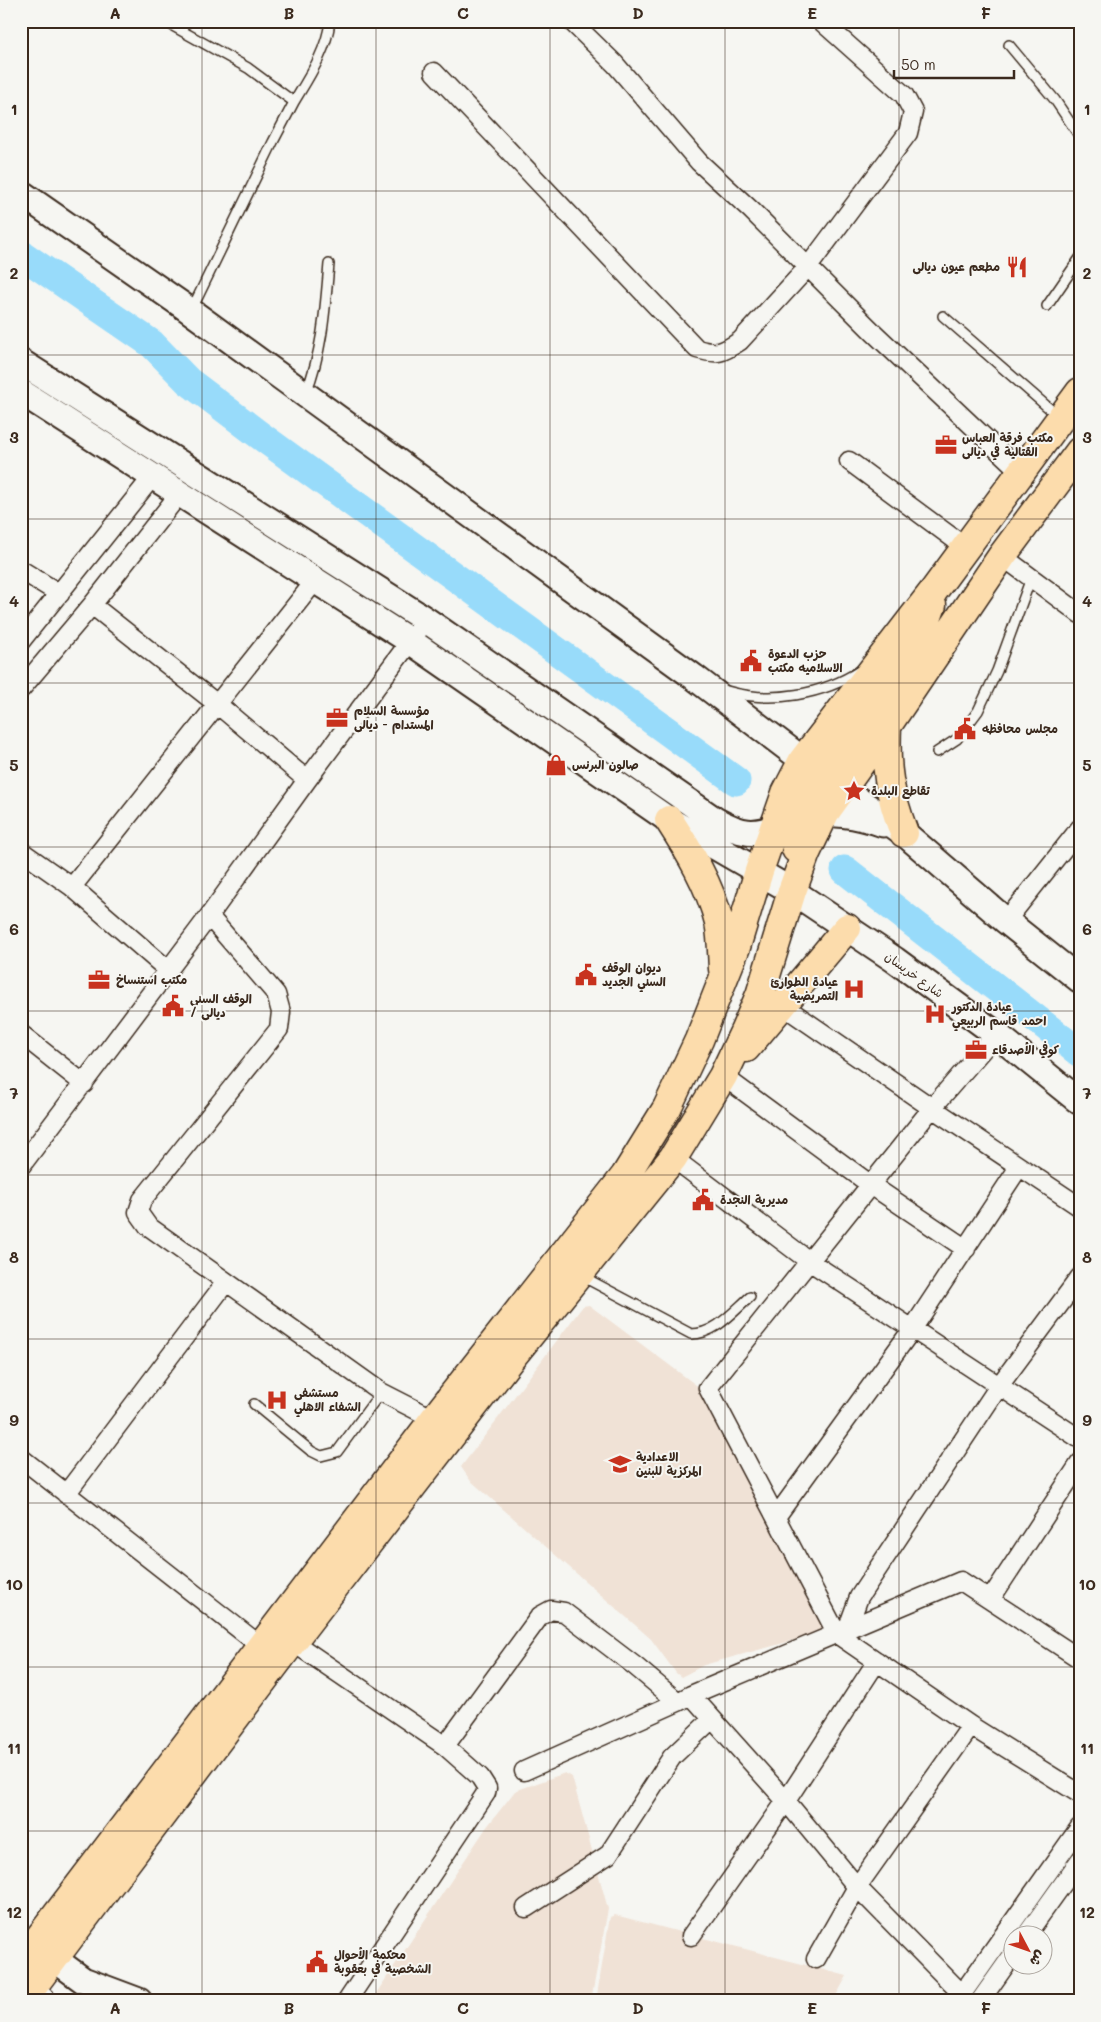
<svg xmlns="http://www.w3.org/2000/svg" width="1101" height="2022" viewBox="0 0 1101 2022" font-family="Mali,'Playpen Sans Arabic',sans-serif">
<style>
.built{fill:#f0e2d6}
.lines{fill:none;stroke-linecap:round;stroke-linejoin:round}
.river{stroke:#98dbfa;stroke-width:29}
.lane-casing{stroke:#3b2a1e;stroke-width:12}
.street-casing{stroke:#3b2a1e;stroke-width:21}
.secondary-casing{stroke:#3b2a1e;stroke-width:29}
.primary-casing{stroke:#3b2a1e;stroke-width:31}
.lane{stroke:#f6f6f2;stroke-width:9}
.street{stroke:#f6f6f2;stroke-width:18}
.secondary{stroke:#f6f6f2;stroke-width:25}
.primary{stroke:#fcdcac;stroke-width:28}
.grid{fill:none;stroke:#3b2a1e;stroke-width:1;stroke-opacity:0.55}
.labels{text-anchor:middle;stroke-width:4;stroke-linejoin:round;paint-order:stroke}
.poi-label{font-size:12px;font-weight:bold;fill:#3b2a1e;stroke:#f6f6f2;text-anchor:start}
.street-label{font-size:12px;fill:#3b2a1e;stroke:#f6f6f2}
.neatline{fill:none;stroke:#3b2a1e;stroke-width:2}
.grid-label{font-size:16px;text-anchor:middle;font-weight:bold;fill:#3b2a1e}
</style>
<rect width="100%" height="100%" fill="#f6f6f2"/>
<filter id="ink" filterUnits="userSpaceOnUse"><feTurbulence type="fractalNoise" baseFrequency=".02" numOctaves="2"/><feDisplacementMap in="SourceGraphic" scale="10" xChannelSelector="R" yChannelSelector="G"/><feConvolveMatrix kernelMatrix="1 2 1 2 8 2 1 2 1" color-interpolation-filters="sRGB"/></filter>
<g filter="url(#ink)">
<path class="built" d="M589 1305 700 1388 827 1631 704 1665 681 1677 676 1673 651 1639 470 1480 461 1467 583 1306Z
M565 1773 572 1777 608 1909 591 2001H371L486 1828 515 1791Z
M615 1915 802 1964 847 1976 833 2001H596L610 1917Z"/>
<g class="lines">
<path class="river" d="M21 254 152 344 188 381 258 434 736 781
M845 870 1080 1053"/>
<g class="lane-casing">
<path id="lane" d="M173 26 248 68 294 102 273 142 192 309
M1009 45 1055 100 1080 137
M294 102C309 77 327 50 330 21
M1047 306 1080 258
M943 316 1058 416
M306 393C323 349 325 310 329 264
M727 691C771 704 823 695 861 670
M937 752 957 739 978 711 997 671 1031 578
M583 1275 591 1281 691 1334C715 1334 733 1312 750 1297
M254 1404 311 1451 321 1456 337 1452 381 1392
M38 1985 55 2001"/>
</g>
<g class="street-casing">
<path id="street" d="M571 21 615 64 699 162 751 210 873 332 1020 471
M434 72 697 349C718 355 722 353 740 341L808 267 908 133 913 112 904 95 821 21
M849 461 965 547
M1002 556 1080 614
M21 570 60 594
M92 605 217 704 307 780
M21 641 153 476
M21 689 92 605 180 493
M21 851 72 887 168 970
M72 887 315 581
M209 916 276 994 281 1012 279 1029 142 1200 138 1212 148 1226 381 1392 434 1419
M1006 921 1080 828
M782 1005 932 1108 1080 1207
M21 1034 84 1084
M996 1034 932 1108 708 1388 837 1634 971 1726 1080 1794
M723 1076 871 1185 966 1249
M673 1158 809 1261 1080 1439
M21 1166 209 916 307 780 426 620
M21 1458 262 1647
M66 1494 226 1282
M776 1517 913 1328 1019 1167
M990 1600 1080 1463
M848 1627 859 1597 999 1386 1080 1277
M284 1636 445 1746 480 1777 487 1788 486 1793 347 2001
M691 1695 786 1801 857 1887 962 1994
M445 1746 540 1616 551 1610 564 1612 635 1666 678 1702
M524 1771 678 1702 691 1695 961 1581 1080 1659
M526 1908 608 1855 672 1757 712 1719
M1027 1934 1080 1860
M691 1936 786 1801 877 1661
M816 1959 857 1887 971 1726
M957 2001 1080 1827
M980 2001 1014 1953"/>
</g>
<g class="secondary-casing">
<path id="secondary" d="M21 193 182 305 694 677 803 760 904 833 1006 921 1080 980
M21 362 426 620 715 820C741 834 754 837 781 825 788 823 796 818 803 817 829 810 859 815 883 824
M21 392 410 641 669 820 792 891 895 960 996 1034 1080 1102
M53 1958 83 1980 139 2001"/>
</g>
<g class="primary-casing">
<path id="primary" d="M887 726C885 768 889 793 904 833
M669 820C689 851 710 885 719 922 722 937 722 953 723 969
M796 849 802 817 815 787 911 654 921 636 932 605
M746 1048 847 928
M21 1962 434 1419 625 1176 667 1108 699 1040 736 947 759 871 786 793 803 760 935 589 1080 392
M22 2001 292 1642 511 1358 673 1158 723 1076 744 1032 760 995 792 891 806 853 825 813 887 726 1002 556 1080 451"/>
</g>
<use href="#lane" class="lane"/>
<use href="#street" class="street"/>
<use href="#secondary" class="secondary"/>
<use href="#primary" class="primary"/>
</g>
</g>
<path class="grid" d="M202 21V2001M376 21V2001M550 21V2001M725 21V2001M899 21V2001M21 191H1080M21 355H1080M21 519H1080M21 683H1080M21 847H1080M21 1011H1080M21 1175H1080M21 1339H1080M21 1503H1080M21 1667H1080M21 1831H1080"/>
<defs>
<g id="restaurant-bare" transform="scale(1.725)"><path d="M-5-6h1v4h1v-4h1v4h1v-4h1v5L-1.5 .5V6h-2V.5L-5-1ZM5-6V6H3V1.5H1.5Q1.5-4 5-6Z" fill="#c8321e" stroke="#f6f6f2" stroke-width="2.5" paint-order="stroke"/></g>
<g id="office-bare" transform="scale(1.725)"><path d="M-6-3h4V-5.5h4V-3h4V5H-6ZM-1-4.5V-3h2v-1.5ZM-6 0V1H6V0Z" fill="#c8321e" stroke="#f6f6f2" stroke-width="2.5" paint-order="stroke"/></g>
<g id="civic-bare" transform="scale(1.725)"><path d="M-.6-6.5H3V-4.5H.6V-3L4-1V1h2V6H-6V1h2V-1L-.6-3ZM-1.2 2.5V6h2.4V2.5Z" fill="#c8321e" stroke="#f6f6f2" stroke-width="2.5" paint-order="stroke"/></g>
<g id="shop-bare" transform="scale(1.725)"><path d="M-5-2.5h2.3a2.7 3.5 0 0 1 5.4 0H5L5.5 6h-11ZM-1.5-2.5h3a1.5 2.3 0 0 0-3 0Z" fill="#c8321e" stroke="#f6f6f2" stroke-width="2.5" paint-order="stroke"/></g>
<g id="sight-bare" transform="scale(1.725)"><path d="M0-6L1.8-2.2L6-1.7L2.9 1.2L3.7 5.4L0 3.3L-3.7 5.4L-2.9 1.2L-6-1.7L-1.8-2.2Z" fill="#c8321e" stroke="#f6f6f2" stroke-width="2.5" paint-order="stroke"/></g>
<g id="hospital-bare" transform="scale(1.725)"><path d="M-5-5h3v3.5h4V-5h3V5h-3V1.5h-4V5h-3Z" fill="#c8321e" stroke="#f6f6f2" stroke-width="2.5" paint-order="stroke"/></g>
<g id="school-bare" transform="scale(1.725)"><path d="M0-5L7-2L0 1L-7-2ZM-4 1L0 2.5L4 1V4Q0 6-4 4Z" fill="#c8321e" stroke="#f6f6f2" stroke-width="2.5" paint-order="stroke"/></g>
</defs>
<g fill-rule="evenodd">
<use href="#restaurant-bare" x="1017" y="267"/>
<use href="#office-bare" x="946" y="445"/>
<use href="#civic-bare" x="751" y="661"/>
<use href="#office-bare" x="337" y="718"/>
<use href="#civic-bare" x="965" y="729"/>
<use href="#shop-bare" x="556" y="765"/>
<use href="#sight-bare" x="854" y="791"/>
<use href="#civic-bare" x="586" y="975"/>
<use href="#office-bare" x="99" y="980"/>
<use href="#hospital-bare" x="854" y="989"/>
<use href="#civic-bare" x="173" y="1006"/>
<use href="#hospital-bare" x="935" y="1014"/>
<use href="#office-bare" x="976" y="1050"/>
<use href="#civic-bare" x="703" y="1200"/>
<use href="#hospital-bare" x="277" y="1400"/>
<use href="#school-bare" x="620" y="1464"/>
<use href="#civic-bare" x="317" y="1962"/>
</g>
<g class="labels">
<g class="poi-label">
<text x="1000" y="271" text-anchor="end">مطعم عيون ديالى</text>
<text x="962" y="442">مكتب فرقة العباس<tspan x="962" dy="14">القتالية في ديالى</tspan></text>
<text x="768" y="658">حزب الدعوة<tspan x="768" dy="14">الاسلاميه مكتب</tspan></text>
<text x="354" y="715">مؤسسة السلام<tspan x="354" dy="14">المستدام - ديالى</tspan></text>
<text x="982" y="733">مجلس محافظه</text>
<text x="572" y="769">صالون البرنس</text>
<text x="871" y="795">تقاطع البلدة</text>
<text x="602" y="972">ديوان الوقف<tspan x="602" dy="14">السني الجديد</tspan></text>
<text x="116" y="984">مكتب استنساخ</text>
<text x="838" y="986" text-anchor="end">عيادة الطوارئ<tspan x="838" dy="14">التمريضية</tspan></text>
<text x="190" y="1003">الوقف السني<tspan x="190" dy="14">/ ديالى</tspan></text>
<text x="952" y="1011">عيادة الدكتور<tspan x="952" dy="14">احمد قاسم الربيعي</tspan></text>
<text x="992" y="1054">كوفي الأصدقاء</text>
<text x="720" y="1204">مديرية النجدة</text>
<text x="294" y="1397">مستشفى<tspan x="294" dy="14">الشفاء الاهلي</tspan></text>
<text x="636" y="1461">الاعدادية<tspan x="636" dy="14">المركزية للبنين</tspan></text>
<text x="334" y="1959">محكمة الأحوال<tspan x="334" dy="14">الشخصية في بعقوبة</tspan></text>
</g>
<g class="street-label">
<text transform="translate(914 975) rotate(36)" y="4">شارع خريسان</text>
</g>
</g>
<rect width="1101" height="2022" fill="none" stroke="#f6f6f2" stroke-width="55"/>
<g transform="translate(1028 1950) rotate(131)"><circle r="24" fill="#f6f6f2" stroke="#aba49d"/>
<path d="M0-4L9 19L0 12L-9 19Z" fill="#c8321e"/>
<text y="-8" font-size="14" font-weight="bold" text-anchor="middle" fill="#3b2a1e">ش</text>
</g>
<path d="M894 70v8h120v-8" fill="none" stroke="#3b2a1e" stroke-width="2.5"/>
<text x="901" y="70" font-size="15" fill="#3b2a1e" stroke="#f6f6f2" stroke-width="4" paint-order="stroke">50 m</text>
<rect x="28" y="28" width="1046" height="1966" class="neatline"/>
<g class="grid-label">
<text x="115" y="19">A</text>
<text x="289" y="19">B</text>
<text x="463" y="19">C</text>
<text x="638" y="19">D</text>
<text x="812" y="19">E</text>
<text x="986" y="19">F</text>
<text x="14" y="115">1</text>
<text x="1087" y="115">1</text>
<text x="14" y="279">2</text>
<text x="1087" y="279">2</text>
<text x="14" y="443">3</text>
<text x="1087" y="443">3</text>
<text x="14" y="607">4</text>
<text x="1087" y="607">4</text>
<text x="14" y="771">5</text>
<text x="1087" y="771">5</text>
<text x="14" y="935">6</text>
<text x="1087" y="935">6</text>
<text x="14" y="1099">7</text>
<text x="1087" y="1099">7</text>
<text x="14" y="1263">8</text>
<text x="1087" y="1263">8</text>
<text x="14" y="1426">9</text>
<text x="1087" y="1426">9</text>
<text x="14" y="1590">10</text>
<text x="1087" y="1590">10</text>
<text x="14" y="1754">11</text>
<text x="1087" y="1754">11</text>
<text x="14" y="1918">12</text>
<text x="1087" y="1918">12</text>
<text x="115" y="2014">A</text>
<text x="289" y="2014">B</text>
<text x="463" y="2014">C</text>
<text x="638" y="2014">D</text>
<text x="812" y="2014">E</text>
<text x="986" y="2014">F</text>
</g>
</svg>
